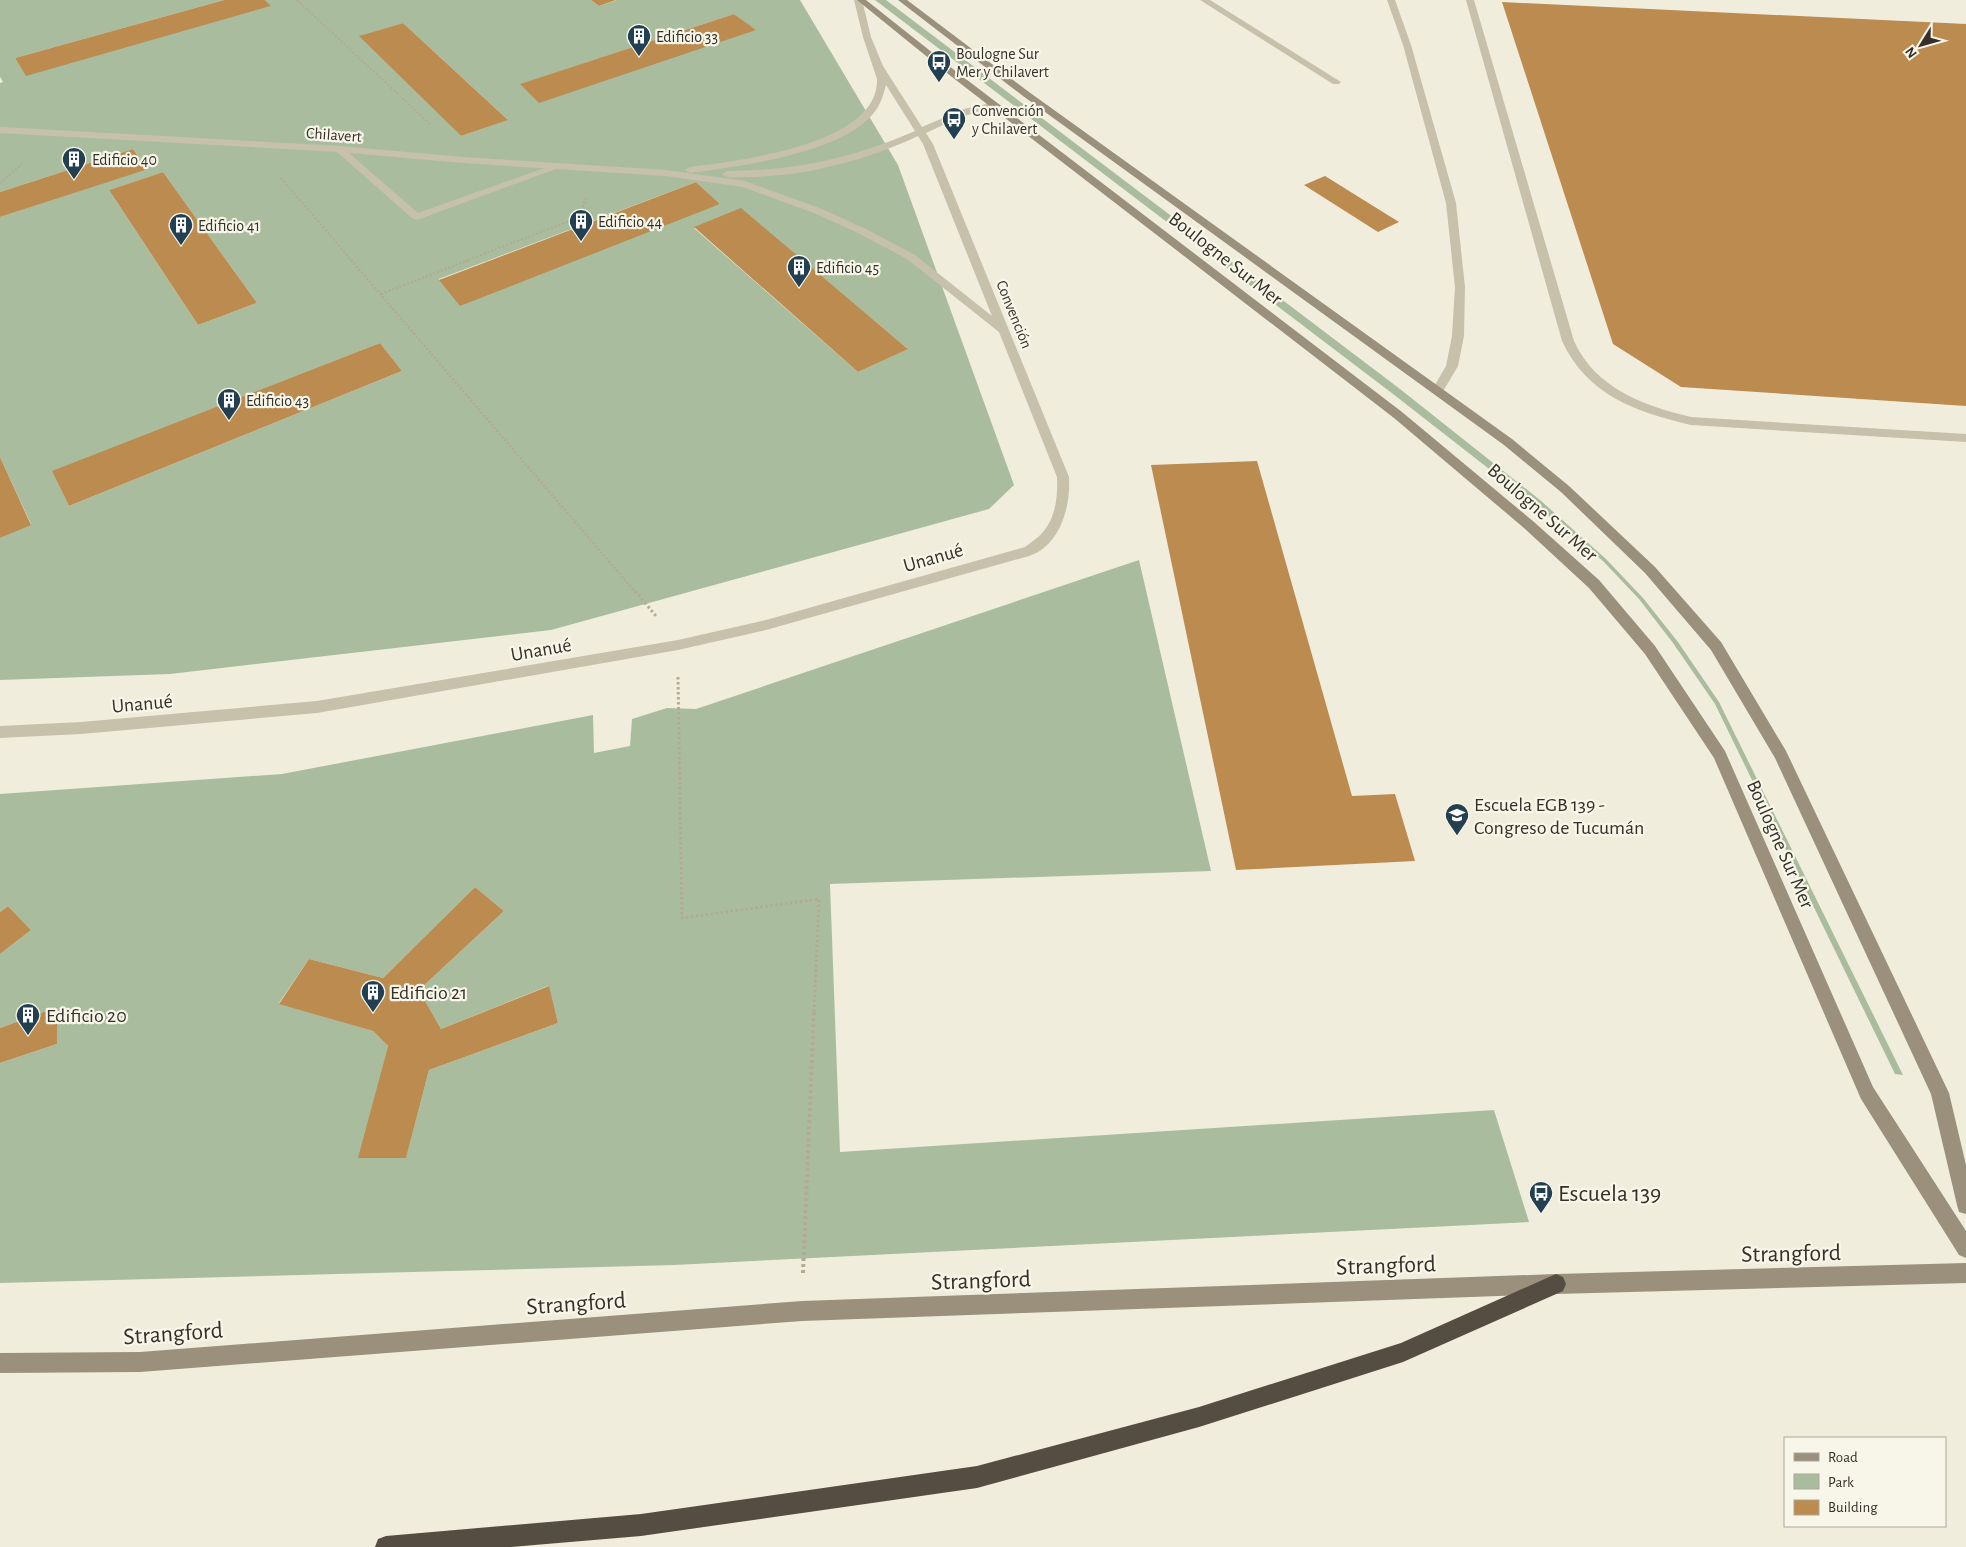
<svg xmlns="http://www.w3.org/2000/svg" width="1966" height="1547" viewBox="0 0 1966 1547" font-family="'Alegreya Sans',sans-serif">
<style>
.green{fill:#a9bd9e;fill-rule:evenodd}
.building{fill:#bb8b50}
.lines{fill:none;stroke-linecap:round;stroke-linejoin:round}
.path-far3{stroke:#b2ab94;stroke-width:2;stroke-dasharray:2 2;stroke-linecap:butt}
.path-far2{stroke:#b2ab94;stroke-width:2.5;stroke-dasharray:2 2;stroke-linecap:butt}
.path-far1{stroke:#b2ab94;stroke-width:3;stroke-dasharray:2.5 2.5;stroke-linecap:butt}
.path{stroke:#b2ab94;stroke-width:4;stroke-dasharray:3 3;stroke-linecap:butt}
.lane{fill:#c7c0aa;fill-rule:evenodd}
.street{fill:#c7c0aa;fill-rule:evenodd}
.secondary{fill:#9a907b;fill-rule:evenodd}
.highway{fill:#554d41;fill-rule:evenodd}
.labels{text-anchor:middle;stroke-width:4.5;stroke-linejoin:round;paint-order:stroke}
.far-poi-label{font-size:16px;fill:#353029;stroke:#f8f6e9;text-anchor:start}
.far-street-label{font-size:16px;fill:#353029;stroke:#f8f6e9}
.street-label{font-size:20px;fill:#353029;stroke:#f8f6e9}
.poi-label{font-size:20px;fill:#353029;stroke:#f8f6e9;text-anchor:start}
.near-poi-label{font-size:24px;fill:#353029;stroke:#f8f6e9;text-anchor:start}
.near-street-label{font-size:24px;fill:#353029;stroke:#f8f6e9}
</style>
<rect width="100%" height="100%" fill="#f0eddd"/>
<path class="green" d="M0 0H224L15 58 26 75 270 6 265 0H591L599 6 617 0H800L898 165 1014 485 989 509 551 630 170 674 0 680V538L31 524 0 457V217L148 168 133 149 0 192V83L3 82 0 77ZM734 14 755 30 521 84ZM403 23 507 119V120L461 136 360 36ZM163 172 257 303 198 325 109 190ZM696 182 720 204 439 280V279ZM741 209 907 348V349L858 372 694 228ZM380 343 402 371 69 506 53 472Z
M875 0H886L1400 389 1540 500 1606 559 1643 598 1678 642 1719 702 1903 1075 1895 1074 1715 704 1673 643 1639 599 1603 561 1534 504 1393 394Z
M1139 560 1211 871 830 884 840 1152 1494 1110 1529 1222 674 1265 0 1283V1063L57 1044V1007L0 1028V954L31 930 8 906 0 912V794L282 774 593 715 594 753 630 746 632 719 667 708 696 709ZM475 887 504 911 419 990 441 1029 548 986 558 1023 429 1070 406 1157 359 1158 388 1046 373 1031 279 1003 309 959 383 978Z"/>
<path class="building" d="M224 0H265L271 6 26 76 15 58Z
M591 0H616L599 6Z
M1502 2 1966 24V406L1681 387 1613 344Z
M734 14 756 30 539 103 520 84Z
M403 23 508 120 461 136 359 36Z
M133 149 148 169 0 217V192Z
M163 172 257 303 198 325 109 190Z
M1325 176 1399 222 1378 232 1304 185Z
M696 182 720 204 460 306 439 280Z
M741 208 908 349 858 372 694 227Z
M380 343 402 371 69 506 52 471Z
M0 457 31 525 0 538Z
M1257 461 1352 796 1395 794 1415 861 1236 870 1151 465Z
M475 887 504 911 419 990 441 1029 549 986 558 1023 429 1070 406 1158H358L388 1046 373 1031 279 1004 309 959 383 978Z
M8 906 31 930 0 954V912Z
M57 1007V1044L0 1063V1028Z"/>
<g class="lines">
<path class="path-far3" d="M297 0 431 125
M281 178 352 261
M0 183 22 164
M465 261 575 219 580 214 586 198"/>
<path class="path-far2" d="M351 260 636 593
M381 294 469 260"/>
<path class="path-far1" d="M635 591 656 616
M678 677 682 918 819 899 814 1013"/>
<path class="path" d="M803 1273 814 1012"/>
<path class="lane" d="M1200 0H1210L1341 82 1339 84H1333Z
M1387 0H1395L1411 45 1456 203 1465 287 1464 336 1458 366 1442 393 1438 394 1432 390 1446 366 1452 336 1455 287 1446 203 1403 45Z
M1466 0H1474L1574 341C1595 388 1644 406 1691 417L1966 434V442L1691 425C1636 412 1587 395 1562 341Z
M339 146 342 147 418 213 556 164 559 163 564 166 417 220 413 219 336 151V147Z"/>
<path class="street" d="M854 0H862L871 37 883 66 922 127 964 109 995 102 1000 105 958 118 926 133 933 144 1069 477C1071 506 1060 546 1029 556L766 630 678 650 317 713 81 734 0 738V726L81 722 317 701 678 640 766 620 1025 547C1031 542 1038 538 1043 532 1056 517 1058 495 1057 477L999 332 907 259 858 233 814 213 743 187 666 176 463 163 339 152 0 133V127L339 146 463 157 666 170 745 181 822 209 866 229 915 255 992 316 923 144 918 136C865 161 803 177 744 177 737 177 727 179 722 174L727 171C793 171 855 158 915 131L886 85C884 92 882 100 878 107 851 153 739 166 690 173L685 170 690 167C737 161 879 145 877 79L863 37Z"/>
<path class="secondary" d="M857 0H866L958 73 1402 412 1534 522 1599 580 1655 646 1725 751 1873 1087 1966 1231V1258L1959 1255 1861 1099 1714 758 1645 654 1589 588 1524 528 1394 418 952 77Z
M898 0H907L1029 92 1512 439 1569 486 1655 567 1721 642 1786 751 1949 1093 1966 1165V1214L1959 1212 1957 1205 1931 1094 1775 758 1711 650 1645 573 1561 492 1504 445 1023 96Z
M1966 1263V1283L1556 1294 802 1321 140 1372 0 1373V1353L140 1352 802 1301 1556 1274Z"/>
<path class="highway" d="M1556 1274 1563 1277 1566 1284 1563 1291 1403 1362 1199 1427 977 1488 641 1536 511 1547H375L378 1539 386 1536 641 1514 977 1466 1199 1407 1401 1343Z"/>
</g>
<defs>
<g id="building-pin" transform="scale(1.25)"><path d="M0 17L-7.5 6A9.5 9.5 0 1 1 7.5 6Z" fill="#224052" stroke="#f8f6e9"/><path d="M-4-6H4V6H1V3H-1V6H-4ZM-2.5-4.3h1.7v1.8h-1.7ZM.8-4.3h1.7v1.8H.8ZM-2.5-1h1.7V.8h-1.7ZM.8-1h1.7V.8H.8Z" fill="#fff"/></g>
<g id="bus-pin" transform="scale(1.25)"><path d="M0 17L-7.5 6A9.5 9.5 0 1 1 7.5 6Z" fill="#224052" stroke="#f8f6e9"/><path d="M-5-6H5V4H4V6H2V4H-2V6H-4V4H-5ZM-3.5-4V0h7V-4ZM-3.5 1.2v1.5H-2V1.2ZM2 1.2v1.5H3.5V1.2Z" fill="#fff"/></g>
<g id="school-pin" transform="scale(1.25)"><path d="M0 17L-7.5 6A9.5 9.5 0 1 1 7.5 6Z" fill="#224052" stroke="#f8f6e9"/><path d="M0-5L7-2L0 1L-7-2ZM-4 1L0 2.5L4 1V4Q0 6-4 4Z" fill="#fff"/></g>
</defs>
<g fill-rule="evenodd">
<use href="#building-pin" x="639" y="36"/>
<use href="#bus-pin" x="939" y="62"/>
<use href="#bus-pin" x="954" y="119"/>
<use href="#building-pin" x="74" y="159"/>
<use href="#building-pin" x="581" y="221"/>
<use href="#building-pin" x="181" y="225"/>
<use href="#building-pin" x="799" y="267"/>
<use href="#building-pin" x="229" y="400"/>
<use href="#school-pin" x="1457" y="815"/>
<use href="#building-pin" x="373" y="992"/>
<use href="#building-pin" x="28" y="1015"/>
<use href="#bus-pin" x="1541" y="1193"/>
</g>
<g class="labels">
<g class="far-poi-label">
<text x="656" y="42">Edificio 33</text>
<text x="956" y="59">Boulogne Sur<tspan x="956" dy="18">Mer y Chilavert</tspan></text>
<text x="972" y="116">Convención<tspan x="972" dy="18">y Chilavert</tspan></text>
<text x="92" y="165">Edificio 40</text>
<text x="598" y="227">Edificio 44</text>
<text x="198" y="231">Edificio 41</text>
<text x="816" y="273">Edificio 45</text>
<text x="246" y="406">Edificio 43</text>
</g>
<g class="far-street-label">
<text transform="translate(334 134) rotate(4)" y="6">Chilavert</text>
<text transform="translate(1015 314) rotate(68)" y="6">Convención</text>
</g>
<g class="street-label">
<text transform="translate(1226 258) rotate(38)" y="7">Boulogne Sur Mer</text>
<text transform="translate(1543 512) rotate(41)" y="7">Boulogne Sur Mer</text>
<text transform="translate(933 557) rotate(-16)" y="7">Unanué</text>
<text transform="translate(541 649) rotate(-10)" y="7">Unanué</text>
<text transform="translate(142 703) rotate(-5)" y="7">Unanué</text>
<text transform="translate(1781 844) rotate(66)" y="7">Boulogne Sur Mer</text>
</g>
<g class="poi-label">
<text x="1474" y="811">Escuela EGB 139 -<tspan x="1474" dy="23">Congreso de Tucumán</tspan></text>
<text x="390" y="999">Edificio 21</text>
<text x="46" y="1022">Edificio 20</text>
</g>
<g class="near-poi-label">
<text x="1558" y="1201">Escuela 139</text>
</g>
<g class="near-street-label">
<text transform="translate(1791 1253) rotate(-1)" y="8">Strangford</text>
<text transform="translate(1386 1265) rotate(-2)" y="8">Strangford</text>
<text transform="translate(981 1280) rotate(-2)" y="8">Strangford</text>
<text transform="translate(576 1303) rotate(-4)" y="8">Strangford</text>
<text transform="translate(173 1333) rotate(-4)" y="8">Strangford</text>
</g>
</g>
<rect x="1784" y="1437" width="162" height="90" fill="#f8f6e9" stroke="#aaa79c"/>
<rect x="1794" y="1453" width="25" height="8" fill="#9a907b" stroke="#aaa79c"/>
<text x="1828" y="1462" font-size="15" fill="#353029">Road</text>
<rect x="1794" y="1474" width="25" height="15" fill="#a9bd9e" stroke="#aaa79c"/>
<text x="1828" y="1487" font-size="15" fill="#353029">Park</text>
<rect x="1794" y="1500" width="25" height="15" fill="#bb8b50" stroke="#aaa79c"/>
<text x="1828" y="1512" font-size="15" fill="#353029">Building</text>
<g transform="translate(1921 45) rotate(233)" stroke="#f8f6e9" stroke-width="4" paint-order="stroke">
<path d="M0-4L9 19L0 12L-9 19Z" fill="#353029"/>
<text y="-8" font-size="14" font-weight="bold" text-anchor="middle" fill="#353029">N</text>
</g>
</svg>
